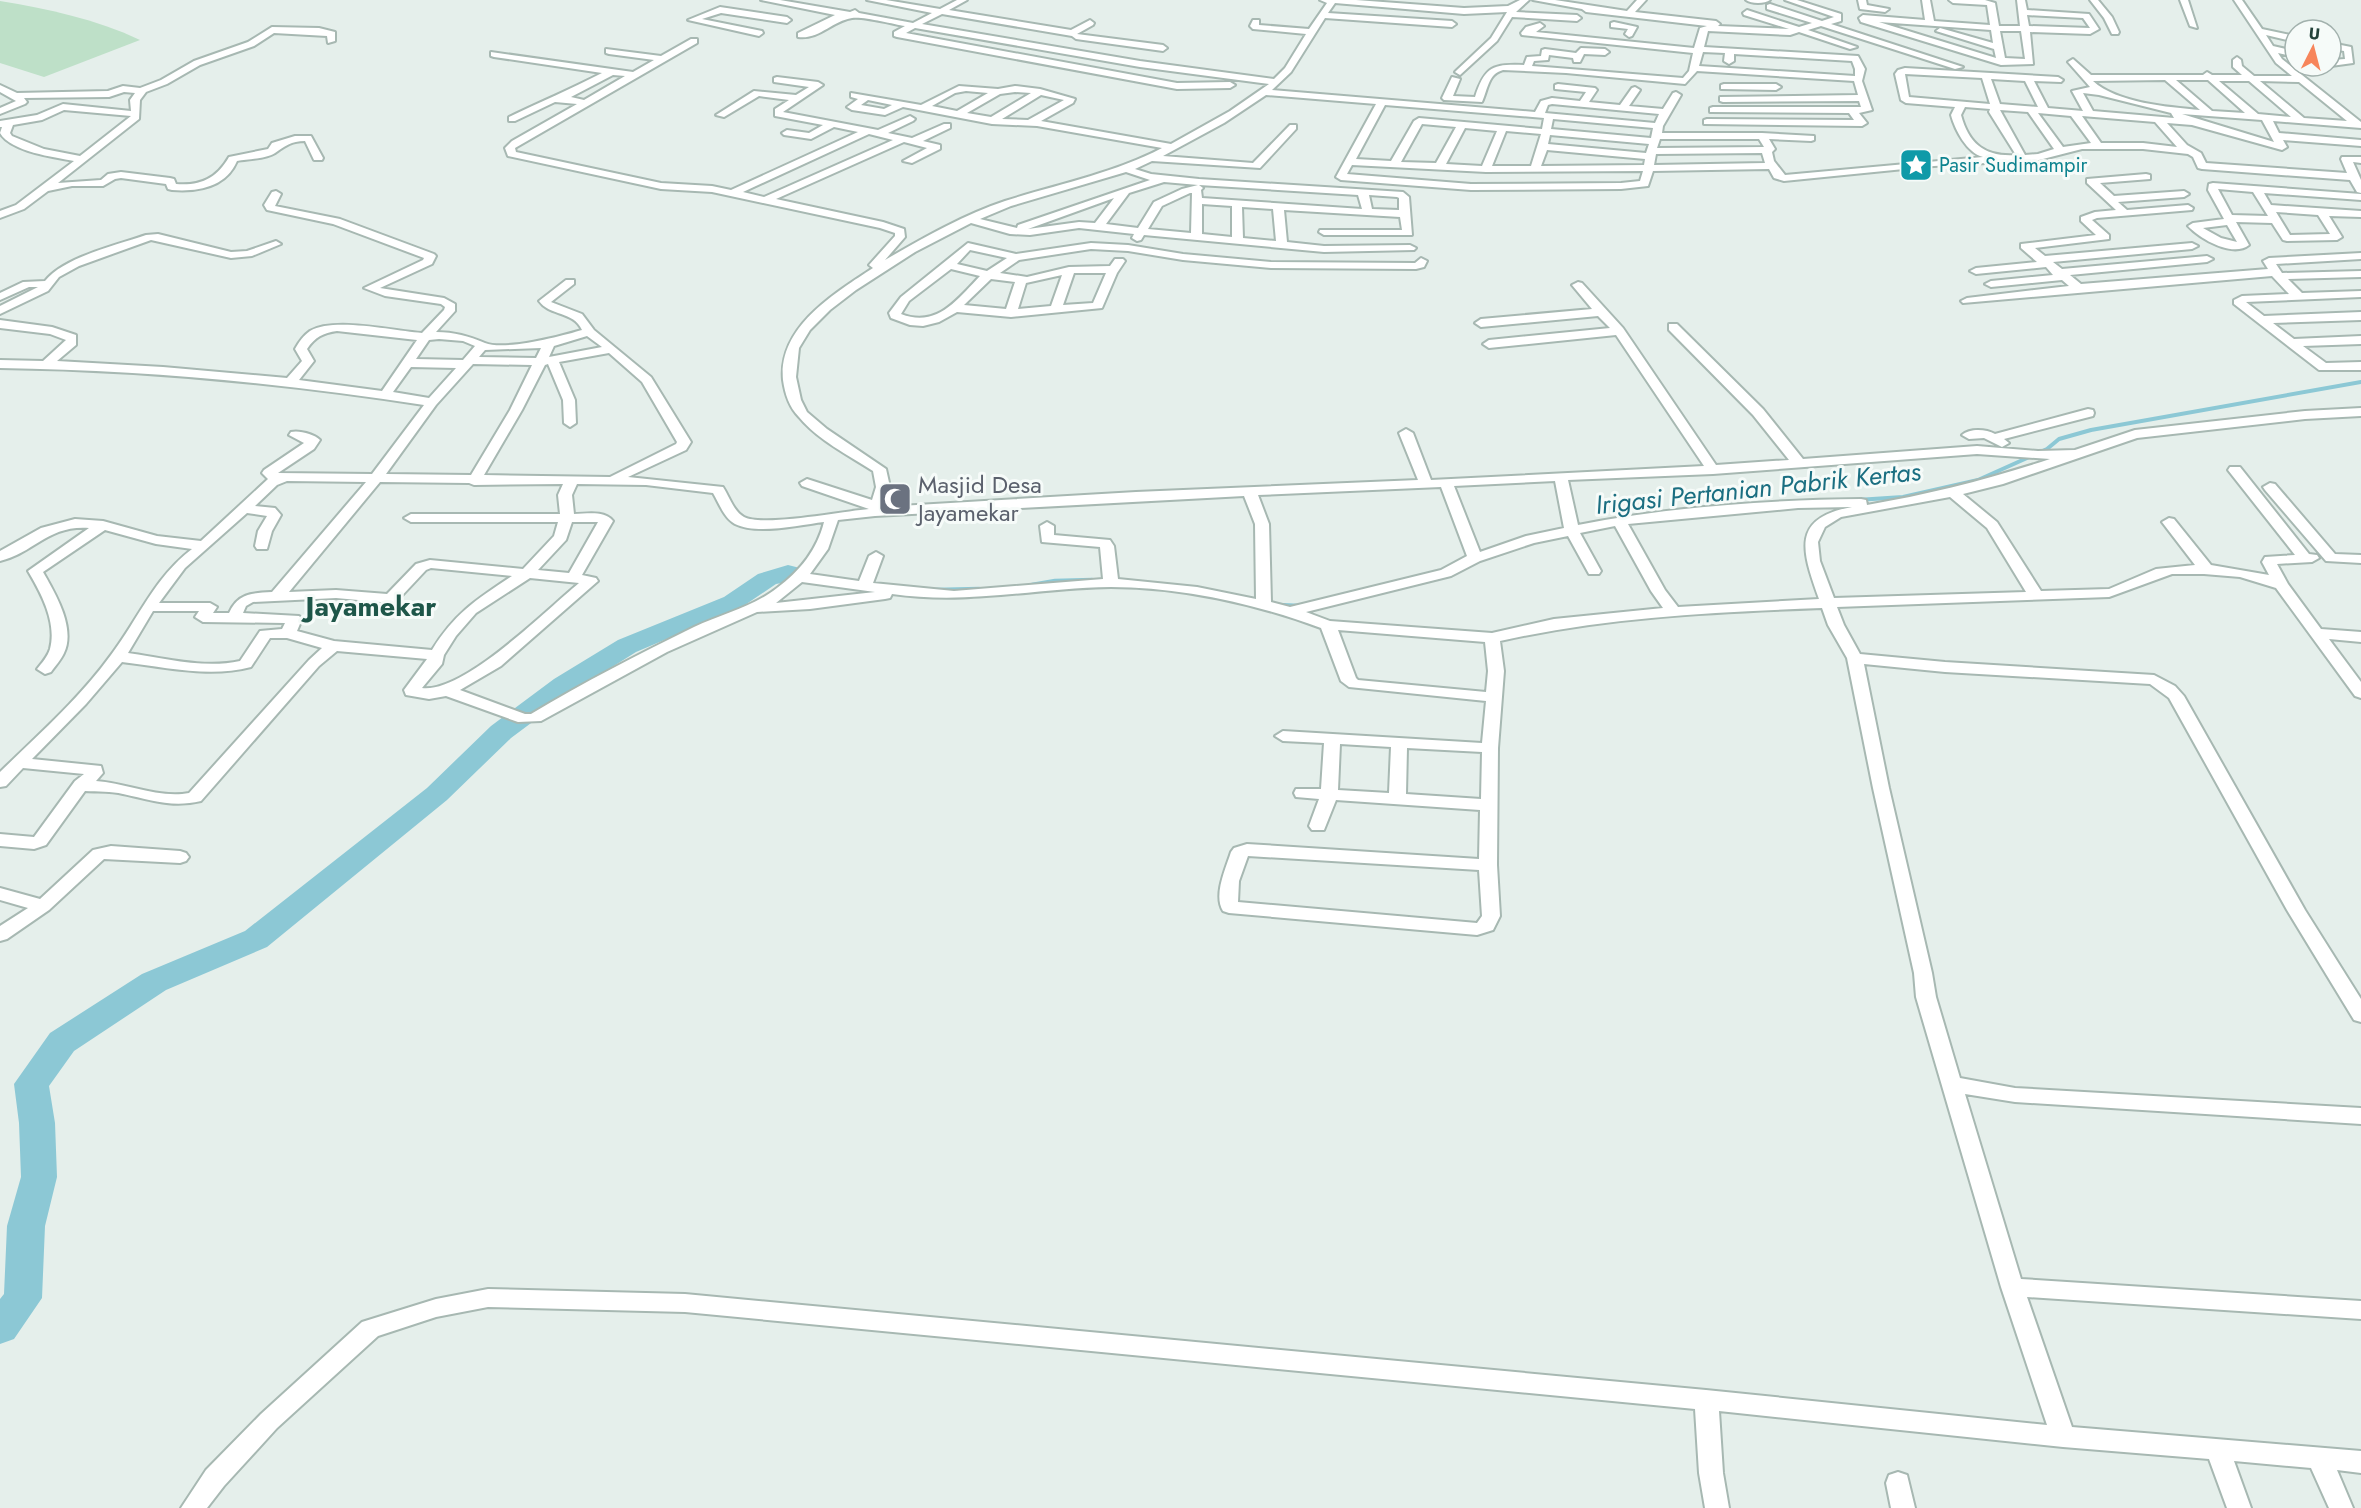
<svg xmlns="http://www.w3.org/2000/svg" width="2361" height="1508" viewBox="0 0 2361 1508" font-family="Jost,sans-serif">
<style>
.green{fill:#bee0c8}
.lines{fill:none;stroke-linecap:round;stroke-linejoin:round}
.stream-far1{stroke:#8cc8d5;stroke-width:4}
.stream{stroke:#8cc8d5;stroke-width:4.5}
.river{fill:#8cc8d5;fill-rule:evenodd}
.street-casing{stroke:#a7b8b2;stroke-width:4}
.street{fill:#fff;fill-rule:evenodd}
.labels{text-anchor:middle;stroke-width:6;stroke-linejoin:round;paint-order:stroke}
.far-culture-label{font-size:20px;fill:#0d838f;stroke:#f6fbf9;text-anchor:start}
.worship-label{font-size:24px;fill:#5b616d;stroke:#f6fbf9;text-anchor:start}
.water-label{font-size:26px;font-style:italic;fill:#1a6e81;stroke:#f6fbf9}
.quarter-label{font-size:27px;font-weight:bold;fill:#1e5649;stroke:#f6fbf9}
</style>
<rect width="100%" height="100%" fill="#e5efeb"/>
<path class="green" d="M0 1C48 9 96 19 140 40L44 77 0 63Z"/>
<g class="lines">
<path class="stream-far1" d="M1857 500 1903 497 1978 480 2047 449 2059 439 2091 430 2361 382"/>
<path class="stream" d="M1032 585 1055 581 1092 580
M936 590 979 589
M1278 605 1300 606"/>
<path class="river" d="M788 565 804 569 808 574 804 579 776 584 742 607 636 652 574 691 511 738 447 800 267 947 166 990 74 1051 49 1086 55 1123 57 1177 45 1226 42 1298 14 1339 0 1344V1299L4 1294 7 1226 21 1177 19 1123 14 1084 50 1033 142 974 245 931 427 788 491 726 554 679 618 640 724 597 758 574Z"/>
<g class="street-casing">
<path id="street" d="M761 0H780L850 12 855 10 859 13 913 23 932 13 867 0H886L940 9 957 0H967L949 10 1071 30 1090 20 1094 23 1093 25 1077 34 1163 45 1167 48 1163 51 1076 39 1072 36 942 14 922 24 1140 61 1274 79 1285 68 1306 34 1253 29 1250 26 1253 20H1259V25L1309 29 1327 3 1320 0H1356L1464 8 1508 6 1520 0H1529L1516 12 1577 15 1581 18 1577 21 1512 17 1497 41 1460 75 1455 72 1457 70 1491 38 1507 12 1464 14 1335 3 1328 13 1452 21 1456 24 1452 27 1325 18 1291 72 1272 90 1535 112 1541 101 1552 98 1580 101 1586 92 1555 89V85L1558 84 1595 88 1597 90 1589 102 1620 105 1632 88 1635 87 1640 90 1629 106 1663 109 1673 93 1676 92 1681 95 1663 126 1662 133H1762L1814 136V140L1811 141 1769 139 1775 149 1772 152 1774 161 1785 175 1983 157C1967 153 1955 130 1951 115L1955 107 1906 103 1901 100 1895 74 1898 70 1905 68 2058 77 2063 80 2061 82 2034 81 2048 108 2083 111 2072 91 2090 87 2068 62 2073 59 2091 75H2203L2207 72 2212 75H2242L2233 67V60L2237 57 2241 60 2242 66 2254 76H2292L2276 63 2234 0H2242L2262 29 2295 36V42L2266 35 2273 46 2295 51V57L2278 53 2282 59 2361 122V128L2273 121 2279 133 2361 140V146L2283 140 2287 147 2282 150 2192 125 2167 123 2187 145 2201 153 2206 163 2347 173 2341 159 2342 157H2361V163L2353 162 2361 180V193L2357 192 2350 180 2202 169 2198 168 2193 157 2188 154 2143 149H2082L2039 160 1934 166 1784 181 1774 178 1769 169 1653 171 1648 186 1621 189 1471 190 1341 180 1336 177 1376 104 1266 95 1224 123 1163 156 1253 163 1290 125H1296V129L1260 168 1152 161 1135 169 1151 174 1199 179 1403 192 1409 197 1412 235H1324L1319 232 1320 230H1402L1400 217 1284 210 1287 242 1324 246 1410 245 1416 248 1414 250 1324 252 1144 235 1141 240 1137 241 1132 238 1134 234 1079 228 1030 235 1010 234 971 223 915 252 856 290 830 310 810 330 799 348 796 377 801 400 807 412 827 429 886 469 890 487 883 507 1136 492 1418 480 1399 433 1406 429 1413 433 1431 480 1704 466 1616 335 1489 348 1483 344 1489 340 1610 328 1598 316 1481 327 1475 323 1481 319 1592 309 1572 285 1578 282 1582 283 1623 328 1716 465 1789 460 1753 415 1669 330V324H1677L1763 409 1803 459 1977 446 2038 451 2075 450 2135 430 2305 411 2361 408V416L2305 419 2137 438 2003 484 1963 494 1997 522 2041 591 2109 589 2156 569 2195 565 2162 522 2169 518 2174 519 2211 565 2269 575 2262 562 2265 557 2295 555 2228 470 2230 467H2240L2309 554 2317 555 2319 558 2312 562 2277 564 2288 584 2321 629 2361 632V642L2329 639 2361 682V698L2355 696 2276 588 2240 577 2204 574H2172L2109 597 1837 607 1844 625 1860 654 1945 662 2154 675 2175 686 2184 696 2305 910 2361 999V1022L2354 1020 2287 910 2169 698 2150 684 1945 672 1864 664 1889 788 1932 973 1936 997 1960 1078 2015 1088 2361 1108V1124L2015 1102 1965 1094 2021 1279 2361 1301V1319L2027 1297 2072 1427 2361 1451V1473L2337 1470 2353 1508H2329L2311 1468 2234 1461 2251 1508H2227L2209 1459 2063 1447 1719 1411 1723 1473 1729 1508H1705L1699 1473 1695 1409 685 1312 488 1307 436 1317 378 1336 277 1428 224 1486 207 1508H181L206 1470 261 1414 362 1322 436 1299 488 1289 685 1294 1706 1390 2047 1425 2001 1287 1916 997 1914 973 1873 788 1847 658 1828 625 1822 608C1714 612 1606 617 1500 641L1504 671 1498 748 1497 865 1500 916 1493 930 1477 935 1229 913 1223 911C1213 895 1226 868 1231 852L1234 848 1247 844 1479 859 1480 810 1336 800 1324 830H1312L1309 826 1319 799 1296 797 1294 793 1296 789H1321L1324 743 1283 741 1275 736 1283 731 1482 743 1486 701 1349 687 1341 681 1321 628C1256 604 1181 587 1111 587 1036 588 969 605 892 594L890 598 885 599 810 609 757 612 667 652 541 721 518 722 446 696 429 699 406 695 404 690 427 659 337 651 319 666 201 801C172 808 151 800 123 794 111 791 98 792 85 791L46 845 34 849 0 846V834L34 837 75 781 84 774 23 768 6 786 0 787V772C38 735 80 698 111 655 139 618 154 578 192 549L156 544 105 530 43 572C55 593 76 628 64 653 61 660 55 666 51 672L45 674 37 669C42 663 48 656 50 649 57 622 41 593 28 571L89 528C48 525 34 553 0 561V551L41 528 75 519 103 521 157 536 201 541 268 479 262 473 264 470 304 443 289 435 291 432C299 430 314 434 320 440L314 449 278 473 372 474 424 405C283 383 142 370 0 368V360L43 361 66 340 50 334 0 328V320L52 327 76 335V345L57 361 163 367 287 378 302 361 295 349C299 342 303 336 310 331 334 317 394 331 422 333L444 310 445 307 441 304 385 296 364 288 423 260 424 258 333 224 267 210 264 205 272 192 276 191 281 194 275 206 340 219 434 254 436 256 432 264 380 288 444 298 455 304V311L436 332C455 332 468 336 485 343 505 351 562 336 582 330 574 311 549 316 539 301L566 280H574V284L551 302 582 314 594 330 651 377 691 442 686 450 628 477 723 487C729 496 734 512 744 517 764 527 844 511 869 509L802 486 800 483 807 479 872 500 876 487 873 471C848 455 818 440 799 417 789 407 785 394 783 380 778 327 835 293 873 268L869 265 895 236V233L880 228 712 192 661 189 508 156 505 148 512 141 577 104 555 102 515 121H509V117C540 102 571 89 602 73L494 57 491 56V52L633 72 654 60 609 54 606 53V49L661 56 691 39H697V43L515 148 516 152 661 183 712 186 731 190 858 132 834 127 811 139 784 135 782 133 787 130 809 133 823 125 775 116V109L789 100 759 96 724 117 716 115 754 91 796 95 809 87 774 82V78L777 77 818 82 823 85 783 112 878 130 910 116 915 119 913 121 888 133 912 138 944 124H950V128L923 141 940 145V149L912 163 903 161 927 148 904 142 776 199 883 222 904 229 905 237 885 260C923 238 963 215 1005 201 1058 184 1112 174 1162 148L1037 126 992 124 903 107 885 115 852 110 847 107 858 99 851 97V93L921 105 959 86 998 89 1015 86 1040 89 1075 99 1073 103 1041 121 1171 144 1230 111 1269 84 1140 67 915 28 906 33 1177 83 1230 82 1235 85 1230 88 1177 89 897 37 894 36V32L905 26C893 24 862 16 852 18 832 21 819 40 798 37V33L835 15ZM1905 74 1982 78 1990 104 1909 97ZM613 75 625 76 584 100 571 97ZM1991 79 2025 81 2038 107 2000 104ZM2165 80 2200 110C2168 107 2117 103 2093 81ZM2176 80H2208L2245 113 2212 111ZM2219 81H2249L2291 117 2258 114ZM2260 81 2299 82 2347 121 2304 118ZM966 91 988 93 957 111 932 106 955 93ZM1015 92 1031 93 991 117 967 113 1000 94ZM2083 93 2099 95 2171 113 2174 118 2093 111ZM1041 95 1064 100 1028 120 1002 119ZM868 100 892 105 884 109 861 105ZM1552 104 1659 114 1655 123 1545 113 1548 105ZM1385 105 1544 118 1542 129 1419 118 1414 121 1391 161 1356 159ZM1965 107 1990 109 1989 112 2016 155C1986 157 1969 145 1961 115ZM2000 110 2028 112 2054 149 2038 154 2025 155ZM2038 113 2071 116 2091 143 2063 147ZM2182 114 2262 120 2274 142ZM2082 116 2155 122 2177 147 2143 143H2101ZM1553 119 1653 128 1651 138 1551 129ZM1422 124 1456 127 1436 163 1401 162ZM1465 128 1497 131 1482 166 1446 164ZM1506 131 1541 134 1531 166H1492ZM869 134 893 140 764 197 743 192ZM1550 135 1649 144 1646 153 1548 144ZM1660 139H1759L1764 147 1657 148ZM1547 150 1645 159 1644 165 1541 166ZM1762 153 1765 163 1654 165 1656 154ZM1352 165 1486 172 1643 171 1640 181 1621 183 1471 184 1347 174ZM1126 172 1150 180 1018 225 1017 228 980 219 1011 206ZM1164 182 1198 185 1182 189 1154 202 1138 228 1106 224 1129 193ZM1199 185 1358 195 1362 209 1202 198 1201 190 1203 188ZM1190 193H1192L1191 233 1148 229 1162 206ZM1369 195 1397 197 1399 198V210L1372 209ZM1114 198 1095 223 1079 222 1028 229ZM1202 204 1232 206V237L1202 234ZM1242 207 1273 209 1276 241 1243 238ZM337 331 417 340 382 391 299 380 314 361 307 349C315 337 323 333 337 331ZM587 336 602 347 549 357 554 346ZM439 339 463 341 475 346 463 360 416 359 429 340ZM541 348 536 358 479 357 485 350ZM609 353 642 382 677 442 676 444 610 477 484 475 522 410 545 365 548 364 563 400 564 423 570 427 576 423 575 400 559 362ZM473 364 532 365 510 410 471 475 386 474 436 405ZM411 367 456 368 429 398 393 392ZM1977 454 2050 459C1990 479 1930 494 1867 505L1866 500 1861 499C1769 500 1668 507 1578 525L1568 480 1713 474ZM287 481 366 482 272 592C252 593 238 593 229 613H213L217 607 210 603H159L185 568 247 513 267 516 258 531 255 546 257 549H267L272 531 281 515 275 508 255 506 277 485ZM1555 481 1564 528 1526 536 1480 552 1454 486ZM380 482 469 483 474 485 563 484 558 495 560 514H411L404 518 411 522H558L554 536 523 569 430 560 416 564 387 594 336 590 289 592ZM577 484 646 485 713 493C719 503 724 518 735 524 757 535 800 525 824 522 817 550 800 571 777 588 753 607 722 614 694 627 639 654 584 682 531 714H525L460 690 501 666 598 581 596 578 582 575 613 521C604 510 587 514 574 514L572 495ZM1441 487 1467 556 1441 570 1290 607 1271 602 1269 524 1258 495ZM1244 496 1255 524 1256 599 1197 587 1118 579 1114 546 1110 540 1054 535V526L1047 522 1040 526 1042 542 1100 547 1103 579 954 591 873 583 883 556 876 552 869 556 859 581 810 574 828 549 838 520 875 516ZM1950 497 1987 528 2026 592 1834 598 1820 561 1818 542 1825 527 1841 517ZM1852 507C1789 518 1803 553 1819 599L1678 607 1665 590 1628 524 1798 508ZM572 522H598L569 573 538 570 566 540ZM1615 526 1651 591 1663 608 1554 619 1492 633 1330 621 1306 612 1451 576 1480 561 1534 543 1568 536 1589 574H1599L1601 571 1580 533ZM431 568 512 576C476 600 455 613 432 650L334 641 297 631 302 619 299 616 243 613 246 606 253 602 336 598 391 603 396 602 426 570ZM530 578 579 583C545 611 464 693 422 688L442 664 444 655 456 636 476 613ZM802 582 875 592 776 603ZM153 611H199L195 617 203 622 285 623 282 629 260 631 240 661C204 669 164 658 128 653ZM1338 630 1485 642 1488 671 1486 692 1358 680 1356 678ZM270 638H287L322 648 309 660 189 793C160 799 126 783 96 781L103 773 101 766 32 759 86 704 122 662C165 667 209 678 251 667ZM1340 744 1391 747 1389 793 1338 790ZM1407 748 1482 752 1481 799 1406 794ZM1248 856 1479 870 1482 916 1477 923 1238 902 1239 881Z
M1533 0H1555L1627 11 1637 0H1646L1635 12 1716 21 1720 24 1718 26 1789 29 1744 15 1743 13 1747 10 1799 27 1812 23 1767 9V5L1770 4 1822 21 1834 17 1785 0H1797L1841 14V21L1831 24 1963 67 1955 69 1821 26 1808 30 1857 47 1850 49 1799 32 1790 35 1708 31 1704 47 1858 56 1865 69 1862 81 1872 110 1859 113 1867 123 1862 126 1704 124V120L1707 119 1854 120 1849 113 1710 112V108L1713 107H1861L1859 101 1723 102 1720 101V97L1858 95 1854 81 1697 71 1685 84 1566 73 1503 70C1488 74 1488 89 1482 102L1444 100 1442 98 1452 77 1460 79 1453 96 1475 97C1485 66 1493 64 1524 65L1527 57 1541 56 1542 50 1545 49 1576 53 1581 48 1605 49 1609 52 1605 55 1584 54 1580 62H1574L1573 58 1549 55 1548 60 1534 61 1532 66 1683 78 1689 71 1693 53 1522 35 1521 33 1526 27 1540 23 1544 26 1536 32 1694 48 1700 28 1707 26 1586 12 1582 9ZM1703 52 1725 53 1724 61 1729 64 1734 61V54L1852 61 1855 69V76L1699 66Z
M1746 0H1770C1765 4 1751 4 1746 0Z
M1858 0H1866L1867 5 1889 9 1885 12 1860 9Z
M1922 0H1930L1934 21 1990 25 1987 5 1953 3 1949 0H1985L1995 3 1999 26H2020L2017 0H2025L2027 10 2089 14 2099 29 2090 34 2030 32 2033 64 2001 65 1861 22 1859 18 1863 15 1925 20ZM2027 15 2083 18 2090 28 2029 26ZM1879 22 1991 30 1993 43 1940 28 1936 31 1994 49 1996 58ZM2000 31H2021L2025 59 2005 58Z
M2090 0H2098L2112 17 2119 32 2118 34H2112L2104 18Z
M2180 0H2188L2197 28 2190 26Z
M720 7 787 17 791 20 787 23 721 13 702 19 762 31 763 33 759 36 688 20Z
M1614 22 1637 27 1632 36 1629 37 1625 34 1628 29 1611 27V23Z
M272 27 319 28 335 32V41L328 43 327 36 274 33 254 46 200 65 167 84 146 92 140 100 139 119 58 183 101 180 108 174 121 172 170 178 174 179 176 184C201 186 217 178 229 157L268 149 272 143 295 136H311L323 158 322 160H314L305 141C291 141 285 146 275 153 266 159 248 159 237 161 226 187 198 192 172 190L168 189 166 184 121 178 115 179 103 186H72L48 191 24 209 0 218V211L16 205 74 161C54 157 11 152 0 133L2 127H0V121L37 115 63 104 131 111 130 100 135 93 124 92 109 97 24 98 27 102 25 104 0 114V108L16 101 0 92V85L17 93 108 91 123 86 140 88 161 80 194 61 248 42ZM64 110 131 116 80 156 44 149 12 136 10 133 13 125 42 120Z
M2331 43 2351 47 2353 63 2331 66V60L2345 59 2344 51 2331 49Z
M1724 84H1776L1781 87 1776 90 1721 89V85Z
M2146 174 2150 175V179L2100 183 2114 196 2184 191 2189 194 2184 197 2118 202 2127 210 2188 205 2193 208 2192 210 2097 218 2092 220 2109 235V239L2035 248 2045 256 2192 243 2198 246 2192 249 2053 262 2062 269 2207 256 2213 259 2207 262 2070 275 2081 284 2268 269 2263 261 2269 258 2361 253V259L2276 264 2282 273 2361 271V277L2288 279 2302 293 2361 291V297L2246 302 2264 316 2361 312V320L2273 323 2294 339 2361 336V344L2303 346 2326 363 2361 362V370H2319L2234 304V300L2242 296 2289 294 2272 276 1963 303 1961 301 1967 298 2069 286 2062 280 1991 287 1985 284 1991 281 2053 275 2046 267 1976 274 1970 271 1976 268 2037 262 2021 248V244L2096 235 2081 221V217L2095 212 2116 210 2087 183V179Z
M2213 183 2361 194V200L2264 193 2271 205 2361 211V217L2329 216 2342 237 2337 240 2287 241 2283 240 2272 223 2236 222 2249 245C2233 258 2200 239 2188 226L2193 223 2224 219 2208 190 2209 184ZM2218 189 2253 192 2268 216 2232 215ZM2276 212 2318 215 2330 234 2290 235ZM2227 225 2237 242 2221 238 2203 228Z
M158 234 231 252 247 251 276 241 281 244 252 256 231 258 151 240 79 266 59 277 48 291 0 314V306L38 287H29L0 300V293L23 282 45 281C64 257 117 245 146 235Z
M968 243 1016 254 1091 243 1128 245 1183 254 1271 262 1415 263 1421 258 1427 261 1424 267 1416 269 1271 268 1183 260 1128 251 1091 249 1019 260 1000 273 1027 277 1069 267 1110 266 1115 259H1123L1125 261 1117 273 1102 308 1011 317 957 312 939 322 923 326 910 325 891 318 889 313 901 297ZM970 250 1007 258 987 271 957 264ZM951 269 980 276C957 300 937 328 901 314L909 301ZM1074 273H1106L1093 303 1063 305ZM1062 275 1051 306 1018 309 1026 283ZM991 279 1015 282 1006 309 964 305Z
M2088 409 2093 410 2094 413 2093 416 2004 439 2009 443 2002 447 1984 438 1969 439 1962 435C1970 428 1986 429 1995 434Z
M2270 483 2275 484 2335 554 2361 555V563L2326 561 2265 490 2263 487Z
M111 846 180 851 186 853 189 857 186 861 180 863 104 859 49 910 7 939 0 941V926L28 908 0 900V888L40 899 93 850Z
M1898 1472 1907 1475 1915 1508H1891L1886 1483 1889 1475Z"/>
</g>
<use href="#street" class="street"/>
</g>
<defs>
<g id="sight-square" transform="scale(1.725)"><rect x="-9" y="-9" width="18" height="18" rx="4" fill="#0f9aa8" stroke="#f6fbf9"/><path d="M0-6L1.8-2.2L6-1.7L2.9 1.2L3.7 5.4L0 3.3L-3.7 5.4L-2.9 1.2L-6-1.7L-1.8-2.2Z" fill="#fff"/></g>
<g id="mosque-square" transform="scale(1.725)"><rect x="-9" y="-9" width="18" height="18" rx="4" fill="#6b7280" stroke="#f6fbf9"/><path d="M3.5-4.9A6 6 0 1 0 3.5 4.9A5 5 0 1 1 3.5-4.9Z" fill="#fff"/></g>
</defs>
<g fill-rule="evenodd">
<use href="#sight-square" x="1916" y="165"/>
<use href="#mosque-square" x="895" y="499"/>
</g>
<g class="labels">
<g class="far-culture-label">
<text x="1939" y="172">Pasir Sudimampir</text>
</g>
<g class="worship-label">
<text x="918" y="493">Masjid Desa<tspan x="918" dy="28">Jayamekar</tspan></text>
</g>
<g class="water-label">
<text transform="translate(1758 488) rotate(-6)" y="9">Irigasi Pertanian Pabrik Kertas</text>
</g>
<g class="quarter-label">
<text x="371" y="616">Jayamekar</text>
</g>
</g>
<g transform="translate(2313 48) rotate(6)"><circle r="28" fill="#f6fbf9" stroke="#a2b1ad" stroke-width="1.5"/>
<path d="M0-4.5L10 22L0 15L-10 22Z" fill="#f7855b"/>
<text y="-9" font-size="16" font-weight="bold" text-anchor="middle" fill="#23423a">U</text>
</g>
</svg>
